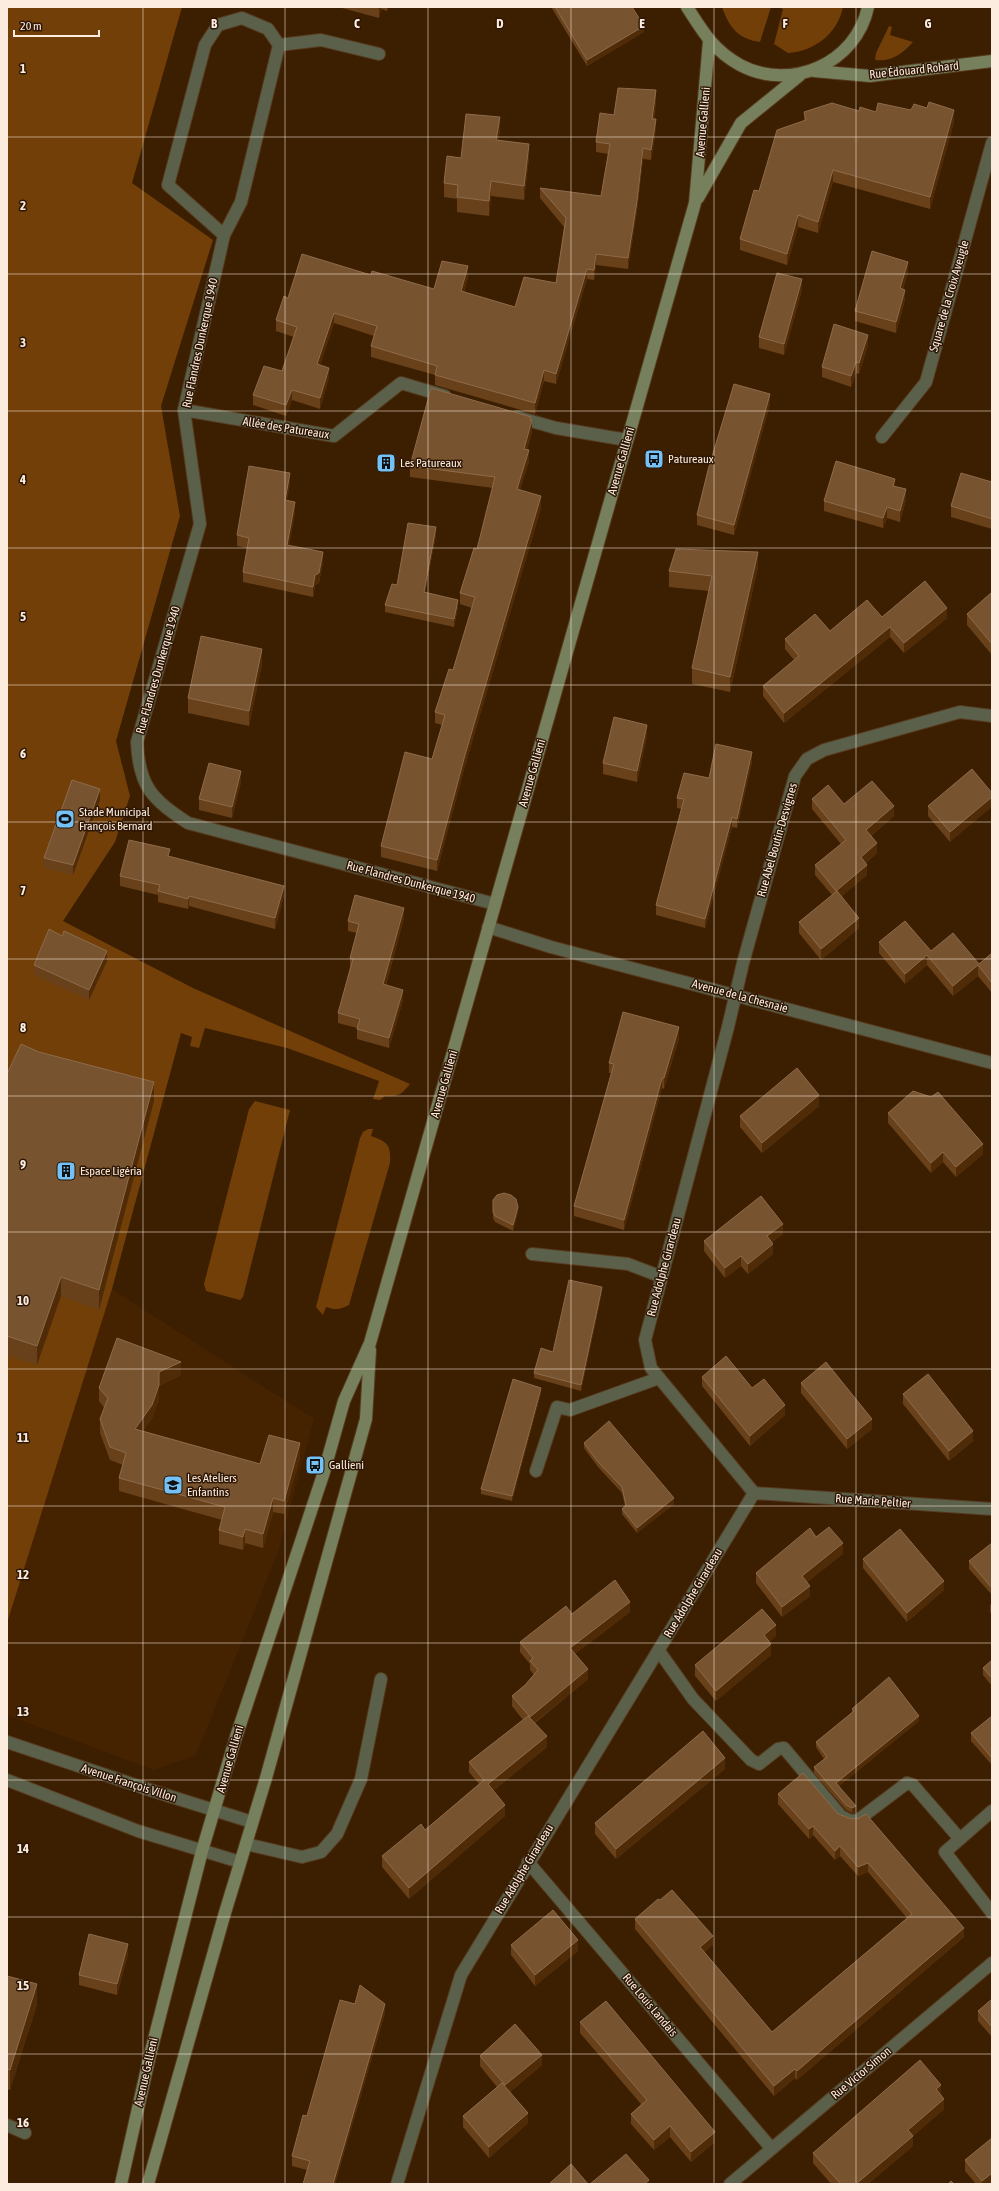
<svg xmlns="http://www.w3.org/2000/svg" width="999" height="2191" viewBox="0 0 999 2191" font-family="'Asap Condensed',sans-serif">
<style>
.built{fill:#462300}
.green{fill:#713f07}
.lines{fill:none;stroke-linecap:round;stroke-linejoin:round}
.lane-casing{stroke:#573b1f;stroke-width:14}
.street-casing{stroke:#573b1f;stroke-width:14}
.secondary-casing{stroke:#573b1f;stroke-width:14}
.lane{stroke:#5a604a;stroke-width:12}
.street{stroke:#5a604a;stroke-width:12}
.secondary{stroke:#77805d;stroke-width:12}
.wall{fill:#68411a}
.shaded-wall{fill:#502b07}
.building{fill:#78532f;stroke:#8d6b4b}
.grid{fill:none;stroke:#fcece0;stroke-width:1;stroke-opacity:0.55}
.labels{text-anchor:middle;stroke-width:3;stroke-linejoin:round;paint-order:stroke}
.street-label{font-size:12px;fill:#fcece0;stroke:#2d1704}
.poi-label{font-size:12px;fill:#fcece0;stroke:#2d1704;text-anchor:start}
.grid-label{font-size:13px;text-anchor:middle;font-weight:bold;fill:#fcece0;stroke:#2d1704;stroke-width:3;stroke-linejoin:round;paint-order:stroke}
</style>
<rect width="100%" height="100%" fill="#3c1e00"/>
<path class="built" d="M112 1289 314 1419 278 1552 196 1755 154 1770 7 1715V1623Z"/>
<path class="green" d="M7 7H182L132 183 213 240 161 406 180 516 116 741 130 796 115 842 63 921 193 988 410 1084C402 1094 398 1097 385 1096L380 1100 373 1099 379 1081 287 1048 205 1028 199 1048 190 1046 192 1037 181 1033 112 1289 7 1623Z
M722 7H771L760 42C738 39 729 27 722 7Z
M778 7H843C838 33 814 52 788 53L774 44 783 9Z
M889 26 892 27 890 35 913 42C902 54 892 62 875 60L876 53Z
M255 1101 290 1110 243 1297 240 1300 206 1291 204 1284 249 1109Z
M368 1129H373L371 1136C388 1142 391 1145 390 1163L349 1305C340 1310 335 1310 326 1307L323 1315 316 1307 360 1138 363 1132Z"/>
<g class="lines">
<g class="lane-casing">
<path id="lane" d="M279 45 321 40 379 54
M184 410 334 436 401 383 445 396
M517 417 556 428 627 440
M532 1254 628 1264 662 1277
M536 1471 557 1407 570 1410 659 1378
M659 1651 693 1699 751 1760 759 1764 778 1749 784 1748 841 1816 851 1821 858 1820 907 1783 913 1785 960 1839
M246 1844 302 1857 321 1852 337 1834 361 1779 381 1679
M7 2125 25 2133"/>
</g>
<g class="street-casing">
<path id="street" d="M224 235 168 185 205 45 218 25 242 18 268 29 279 45 241 202 224 235 184 410 200 524 137 742C139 787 152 799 188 823L495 904
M882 437 926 382 992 143
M488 927 551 947 992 1063
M754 1493 992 1509
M7 1742 150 1790 252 1822
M7 1780 138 1831 240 1862
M992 1811 945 1852 992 1913
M528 1862 771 2148
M397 2184 461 1975 754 1493 651 1368 645 1340 728 1027 743 963 795 776 807 759 824 750 960 712 992 716
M730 2184 992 1963"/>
</g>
<g class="secondary-casing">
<path id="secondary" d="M687 7C703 32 713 50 740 65 790 92 856 64 868 7
M814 71 870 76 992 61
M698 198 741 123 800 75
M121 2184 150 2055 202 1851 236 1737 324 1472 344 1401 370 1343 695 203 709 41
M148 2184 224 1916 266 1778 366 1419 370 1350"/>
</g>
<use href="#lane" class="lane"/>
<use href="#street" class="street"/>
<use href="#secondary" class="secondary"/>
</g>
<path class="wall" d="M342 7H388L387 11 381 9 379 18 342 8Z
M551 7H632L644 32 587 66Z
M656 101 654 119 656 130 651 160 643 159 637 211 628 269 596 265 594 280 587 279 556 384 544 381 535 414 435 385V375L371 357V346L374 336 334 323 320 365 329 378 320 409 292 400 286 416 253 405V395L282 371 294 337 276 331V320L288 298 371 275 434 289 468 277 464 292 515 307 556 283 564 227 540 198V188L601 196 608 154 596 152V142L614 115Z
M859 111 876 112 954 122 930 209 833 182 818 233 798 227 787 265 740 250V239L759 191 804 121V112Z
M500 131 498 140 529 158 524 200 491 196 489 216 457 212V199L444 197V183L461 158Z
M908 272 903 289 905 300 896 333 855 321V311Z
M802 290 784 355 759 348V337Z
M868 345 859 374 856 373 851 387 822 377V367Z
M770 404 734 535 697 525V515Z
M531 420 532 432 527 450 529 461 520 490 541 508 465 766 437 871 381 857V846L432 759 442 725 435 723V712L453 670 472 608 460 604V593L477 549 493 488 410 477V466Z
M992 482V529L951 517V506Z
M290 483 287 500 295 512 289 545 323 562 319 583 315 585 313 597 243 582V572L247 548 237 546V535Z
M895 487 906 500 900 522 887 518 883 528 824 511V501Z
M436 535 425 592 458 607 454 627 385 612V605L397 585Z
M758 567 730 692 692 684V668L709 591 669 587V571Z
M992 594V655L967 625V614Z
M882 617 947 618 904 653 890 637 784 723 763 696V686L794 660 785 649V639L830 631Z
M262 664 249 726 188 713V698Z
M647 736 637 782 603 774V763Z
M752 762 737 828 732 827 705 928 656 915V905L682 809 677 808V798L709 778Z
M241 782 232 818 199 810V799Z
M990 791 950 842 928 816V806Z
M812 799 844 804 894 816 871 836 877 853 866 863 867 875 842 896 859 928 821 960 799 933V922L832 895 815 875V865L841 844 812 809Z
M100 800 73 875 44 868V858Z
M170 857 284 896 275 929 189 906 188 909 158 902V895L120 886V876Z
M404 918 386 985 403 1000 389 1048 357 1039V1028L338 1023V1013L350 968V958L357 933 348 931V921Z
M879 942 931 951 979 964 992 953V993L978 976 953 996 927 965 905 984 879 953Z
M107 961 89 1000 34 975V965Z
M679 1038 664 1089 662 1088 624 1230 574 1216V1206L611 1073H609V1063Z
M7 1074 154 1101 99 1310 61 1296 37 1365 7 1355Z
M819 1106 762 1153 740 1127V1116Z
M888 1113 983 1154 956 1177 943 1162 931 1173 888 1123Z
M493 1200 518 1212 513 1231 495 1222 493 1218Z
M783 1234 772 1242 773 1254 748 1274 741 1266 725 1278 704 1251V1241Z
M602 1292 581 1391 534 1378V1373L553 1352Z
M181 1375 159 1386V1399L152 1418 143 1431 260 1464 300 1457 284 1514 273 1512 263 1548 245 1543 243 1550 219 1544V1530L222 1520 119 1491V1478L123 1465 110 1460 100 1433V1419L104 1408 99 1401V1388Z
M702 1377 752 1388 785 1415 750 1446 702 1386Z
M801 1383 872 1429 847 1449 801 1393Z
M541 1393 512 1501 481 1494V1489Z
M903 1394 973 1441 949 1461 903 1404Z
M584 1443 674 1504 637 1533 622 1514V1509L625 1506 622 1493 598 1467 584 1448Z
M816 1537 843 1554 807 1582 810 1596 782 1617 756 1583V1573Z
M992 1543V1595L969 1569V1561Z
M863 1559 944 1590 907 1622 863 1568Z
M992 1603V1615L990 1612V1605Z
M630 1612 575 1654 588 1679 535 1723 547 1747 493 1791 505 1816 409 1899 382 1867V1856L425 1830 479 1784 469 1772V1762L523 1720 512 1706V1696L525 1685 534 1675 530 1670V1664L520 1652V1642L572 1614Z
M776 1636 769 1642 771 1655 716 1701 695 1676V1665Z
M992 1660V1686L983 1675V1668Z
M852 1709 919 1721 839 1786 856 1812 852 1813 846 1810 814 1773V1767L824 1759 816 1747V1742L852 1713Z
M992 1716V1765L971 1741V1733Z
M725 1769 616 1859 595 1834V1823Z
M778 1794 838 1814 964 1937 797 2080 795 2078 774 2096 635 1929V1919L660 1900 713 1945 704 1952 772 2032 907 1918 868 1872 858 1876 840 1856 835 1860 813 1835 809 1839 778 1804Z
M511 1945 578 1951 535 1986 511 1955Z
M128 1954 117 1995 79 1985V1975Z
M7 1976 37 2004 10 2090 7 2089Z
M992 1999V2037L978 2021V2011Z
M385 2013 335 2184H303L307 2170 292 2166V2156L307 2116Z
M580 2022 715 2142 691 2162 670 2137 654 2150 631 2124V2114L641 2104 580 2033Z
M480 2056 542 2065 510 2092 528 2123 489 2158 463 2127V2116L497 2087 480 2066Z
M941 2095 944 2109 913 2136V2146L868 2184H831L813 2163V2153Z
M992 2138V2183L991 2184H976L965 2171V2160Z"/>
<path class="shaded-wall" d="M379 7H381V9L379 18Z
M644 26V32L587 66V60Z
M656 90V101L652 129V119Z
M954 110V122L930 209V197Z
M500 117V131L496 155V140Z
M656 119V130L651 160V150Z
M529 144V158L524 200V186Z
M643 148V159L637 211 628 269V258Z
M833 170V182L818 233V222Z
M491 181V196L489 216V201Z
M798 215V227L787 265V254Z
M596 254V265L594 280V270Z
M908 262V272L900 298V288Z
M468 266V277L461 302V291Z
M587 269V279L556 384V374Z
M802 279V290L784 355V344Z
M905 290V300L896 333V322Z
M334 313V323L317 375V364Z
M868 335V345L859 374V363Z
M856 362V373L851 387V376Z
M329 368V378L320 409V398Z
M544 370V381L535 414V403Z
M292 390V400L286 416V405Z
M770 394V404L734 535V525Z
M531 417V426L532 420V432L524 460V449Z
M529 450V461L517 500V489Z
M290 473V483L285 510V500Z
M895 479V490L893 486Z
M906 489V500L900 522V511Z
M541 496V508L465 766 437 871V860L465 755Z
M295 502V512L287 555V545Z
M887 507V518L883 528V518Z
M436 527V535L424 599V592Z
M323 552V562L319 583 315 585 313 597V587L315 575Z
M758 552V567L730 692V677Z
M458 600V607L454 627V619Z
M947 608V618L904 653V643Z
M890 627V637L784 723V713Z
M262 649V664L249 726V711Z
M647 725V736L637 782V771Z
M752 752V762L737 828V819Z
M241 771V782L232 818V807Z
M100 789V800L73 875V865Z
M992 797V807L950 842V832Z
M894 806V816L866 840V830Z
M732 817V827L705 928V919Z
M877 843V853L861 867V857Z
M867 865V875L836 901V891Z
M284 886V896L275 929V918Z
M189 896V906L188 909V899Z
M404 908V918L383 994V984Z
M859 918V928L821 960V949Z
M107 951V961L89 1000V990Z
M927 955V965L905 984V974Z
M978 965V976L953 996V986Z
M403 990V1000L389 1048V1038Z
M679 1027V1038L664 1089V1078Z
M662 1078V1088L624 1230V1220Z
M154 1082V1101L99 1310V1290Z
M819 1095V1106L762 1153V1143Z
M983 1144V1154L956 1177V1167Z
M943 1152V1162L931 1173V1163Z
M518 1207V1212L513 1231V1225Z
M783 1224V1234L767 1246V1236Z
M773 1244V1254L748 1274V1264Z
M741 1256V1266L725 1278V1268Z
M61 1277V1296L37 1365V1346Z
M602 1287V1292L581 1391V1385Z
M181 1362V1375L159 1386V1399L152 1418 135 1443V1429L159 1372Z
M541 1388V1393L512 1501V1496Z
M785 1405V1415L750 1446V1436Z
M872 1419V1429L847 1449V1439Z
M973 1431V1441L949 1461V1451Z
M300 1443V1457L284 1514V1501Z
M273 1498V1512L263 1548V1534Z
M674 1498V1504L637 1533V1528Z
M245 1529V1543L243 1550V1537Z
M843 1543V1554L802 1586V1576Z
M944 1581V1590L907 1622V1613Z
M810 1586V1596L782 1617V1607Z
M630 1602V1612L570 1658V1648Z
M776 1625V1636L764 1646V1635Z
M771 1644V1655L716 1701V1691Z
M588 1669V1679L529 1727V1717Z
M919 1716V1721L836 1789V1783Z
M547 1736V1747L488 1795V1784Z
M725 1758V1769L616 1859V1849Z
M505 1805V1816L409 1899V1888Z
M856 1806V1812L852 1813V1808Z
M813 1826V1835L809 1839V1829Z
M840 1846V1856L835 1860V1851Z
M868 1863V1872L858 1876V1867Z
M964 1928V1937L797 2080V2071Z
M713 1936V1945L700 1956V1947Z
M578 1940V1951L535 1986V1975Z
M128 1944V1954L117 1995V1984Z
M37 1984V2004L10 2090V2070Z
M385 2004V2013L335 2184H333Z
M542 2055V2065L505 2096V2085Z
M795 2069V2078L774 2096V2086Z
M941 2085V2095L936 2100V2089Z
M944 2099V2109L913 2136V2146L868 2184H856L908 2130Z
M528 2113V2123L489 2158V2147Z
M670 2126V2137L654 2150V2140Z
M715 2132V2142L691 2162V2152Z
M992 2173V2183L991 2184H982V2181Z
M649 2180V2184H644Z"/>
<path class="building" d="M555 7H632L644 26 587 60Z
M618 88 656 90 652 119H656L651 150 643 148 637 201 628 258 596 254 594 270 587 269 556 374 544 370 535 403 435 375 437 366 371 346 377 326 334 313 317 364 329 368 320 398 292 390 286 405 253 395 264 366 282 371 297 327 276 320 284 296 288 298 302 254 371 275 372 271 434 289 442 261 468 266 461 291 515 307 524 277 556 283 566 218 540 188 601 196 610 144 596 142 600 113 614 115Z
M929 102 954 110 930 197 833 170 818 222 798 215 787 254 740 239 754 190 759 191 777 130 806 120 804 112 832 103 859 111 860 107 876 112 878 103 911 110 914 104 927 108Z
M466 114 500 117 496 140 529 144 524 186 491 181 489 201 457 197 458 185 444 183 447 156 461 158Z
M872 251 908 262 900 288 905 290 896 322 855 311Z
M777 273 802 279 784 344 759 337Z
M834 324 868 335 859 363 856 362 851 376 822 367Z
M734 384 770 394 734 525 697 515 708 470Z
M431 388 531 417 530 420H532L524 449 529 450 517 489 541 496 465 755 437 860 381 846 405 752 432 759 445 715 435 712 449 669 453 670 475 597 460 593 474 548 477 549 495 477 410 466Z
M836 461 895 479 893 486 906 489 900 511 887 507 883 518 824 501Z
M249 466 290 473 285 500 295 502 287 545 323 552 319 573 315 575 313 587 243 572 249 538 237 535Z
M961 473 992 482V519L951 506Z
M408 523 436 527 424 592 458 600 454 619 385 605 392 584 397 585Z
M676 549 758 552 730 677 692 668 712 576 669 571Z
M925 581 947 608 904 643 890 627 784 713 763 686 799 656 785 639 815 614 830 631 867 600 882 617Z
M991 593 992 594V644L967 614Z
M201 636 262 649 249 711 188 698Z
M614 717 647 725 637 771 603 763Z
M716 744 752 752 737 819 732 817 705 919 656 905 684 799 677 798 684 773 709 778Z
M209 763 241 771 232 807 199 799Z
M972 769 992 793V797L950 832 928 806Z
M72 780 100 789 73 865 44 858Z
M872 781 894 806 866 830 877 843 861 857 867 865 836 891 815 865 846 840 812 799 828 785 844 804Z
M129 840 170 849 168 856 284 886 275 918 189 896 188 899 158 891 160 885 120 876Z
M837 891 859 918 821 949 799 922Z
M355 895 404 908 383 984 403 990 389 1038 357 1029 360 1019 338 1013 353 959 350 958 359 924 348 921Z
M905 921 931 951 953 933 979 964 992 953V983L978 965 953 986 927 955 905 974 879 942Z
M49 929 62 936 64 931 107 951 89 990 34 965Z
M623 1012 679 1027 664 1078H662L624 1220 574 1206 614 1064 609 1063Z
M21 1044 39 1052 154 1082 99 1290 61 1277 37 1346 7 1336V1074Z
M797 1068 819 1095 762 1143 740 1116Z
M913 1091 931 1097 938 1092 983 1144 956 1167 943 1152 931 1163 888 1113Z
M504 1193 511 1195 516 1199 518 1207 513 1225 495 1216 493 1212V1200L497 1195Z
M761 1196 783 1224 767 1236 773 1244 748 1264 741 1256 725 1268 704 1241Z
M569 1280 602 1287 581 1385 534 1373 541 1348 553 1352Z
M117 1338 181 1362 159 1372V1385L152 1405 135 1429 260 1464 269 1435 300 1443 284 1501 273 1498 263 1534 245 1529 243 1537 219 1530 225 1507 119 1478 126 1453 110 1447 100 1419 108 1398 99 1388Z
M726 1356 752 1388 764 1379 785 1405 750 1436 702 1377Z
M826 1362 872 1419 847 1439 801 1383Z
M928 1374 973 1431 949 1451 903 1394Z
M513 1379 541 1388 512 1496 481 1489Z
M609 1421 674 1498 637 1528 622 1509 626 1505 622 1487 598 1462 584 1443Z
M829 1527 843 1543 802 1576 810 1586 782 1607 756 1573 810 1528 816 1537Z
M900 1529 944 1581 907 1613 863 1559Z
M992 1543V1588L969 1561Z
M615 1580 630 1602 570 1648 588 1669 530 1717 512 1696 525 1685 538 1670 530 1661 533 1658 520 1642 566 1606 572 1614Z
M762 1609 776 1625 764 1635 771 1644 716 1691 695 1665Z
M992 1660V1678L983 1668Z
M889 1677 919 1716 836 1783 856 1806 852 1808 846 1805 814 1767 827 1757 816 1742 854 1711 852 1709Z
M528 1716 547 1736 488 1784 505 1805 409 1888 382 1856 421 1824 425 1830 484 1780 469 1762Z
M992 1716V1758L971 1733Z
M703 1731 725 1758 616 1849 595 1823Z
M803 1773 838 1814 852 1819 859 1818 866 1814 964 1928 797 2071 795 2069 774 2086 635 1919 658 1899 660 1900 672 1890 713 1936 700 1947 772 2032 912 1914 868 1863 858 1867 840 1846 835 1851 813 1826 809 1829 778 1794Z
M553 1910 578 1940 535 1975 511 1945Z
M89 1934 128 1944 117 1984 79 1975Z
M7 1976 37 1984 10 2070 7 2069Z
M360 1985 385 2004 333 2184H303L310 2161 292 2156 303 2115 307 2116 340 2000 355 2004Z
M992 1999V2027L978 2011Z
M606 2001 715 2132 691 2152 670 2126 654 2140 631 2114 647 2100 580 2022Z
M515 2024 542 2055 505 2085 480 2056Z
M920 2060 941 2085 936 2089 944 2099 908 2130 913 2136 856 2184H841L813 2153Z
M502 2083 528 2113 489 2147 463 2116Z
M992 2138V2173L982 2181 965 2160Z
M626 2154 649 2180 644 2184H590Z
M571 2164 588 2184H549Z
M951 2181 954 2184H948Z"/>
<path class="grid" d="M143 7V2184M285 7V2184M428 7V2184M571 7V2184M714 7V2184M856 7V2184M7 137H992M7 274H992M7 411H992M7 548H992M7 685H992M7 822H992M7 959H992M7 1096H992M7 1232H992M7 1369H992M7 1506H992M7 1643H992M7 1780H992M7 1917H992M7 2054H992"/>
<defs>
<g id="bus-square" transform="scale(1)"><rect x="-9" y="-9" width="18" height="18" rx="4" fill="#73c1f6" stroke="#2d1704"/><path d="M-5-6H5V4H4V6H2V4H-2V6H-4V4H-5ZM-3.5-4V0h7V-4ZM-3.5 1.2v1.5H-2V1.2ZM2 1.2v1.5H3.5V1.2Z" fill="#111"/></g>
<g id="building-square" transform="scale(1)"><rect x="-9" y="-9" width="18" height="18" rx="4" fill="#73c1f6" stroke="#2d1704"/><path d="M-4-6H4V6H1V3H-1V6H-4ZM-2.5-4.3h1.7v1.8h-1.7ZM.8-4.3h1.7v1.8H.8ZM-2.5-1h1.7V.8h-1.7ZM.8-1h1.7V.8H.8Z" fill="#111"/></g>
<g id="stadium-square" transform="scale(1)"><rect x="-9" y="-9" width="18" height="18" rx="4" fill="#73c1f6" stroke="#2d1704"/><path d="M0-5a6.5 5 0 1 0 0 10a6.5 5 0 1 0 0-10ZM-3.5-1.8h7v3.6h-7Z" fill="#111"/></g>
<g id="school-square" transform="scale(1)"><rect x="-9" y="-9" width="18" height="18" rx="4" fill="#73c1f6" stroke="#2d1704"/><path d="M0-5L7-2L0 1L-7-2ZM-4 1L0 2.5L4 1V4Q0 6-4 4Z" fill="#111"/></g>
</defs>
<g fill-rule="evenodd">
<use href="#bus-square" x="654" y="459"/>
<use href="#building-square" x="386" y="463"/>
<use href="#stadium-square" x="65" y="819"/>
<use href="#building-square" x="66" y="1171"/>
<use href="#bus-square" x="315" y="1465"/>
<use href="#school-square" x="173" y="1485"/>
</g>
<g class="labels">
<g class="street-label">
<text transform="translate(914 70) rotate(-6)" y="4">Rue Édouard Rohard</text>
<text transform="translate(703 122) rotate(-85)" y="4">Avenue Gallieni</text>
<text transform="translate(949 296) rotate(-74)" y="4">Square de la Croix Aveugle</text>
<text transform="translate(200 343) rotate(-78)" y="4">Rue Flandres Dunkerque 1940</text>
<text transform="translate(286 428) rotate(9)" y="4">Allée des Patureaux</text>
<text transform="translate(621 461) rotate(-74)" y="4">Avenue Gallieni</text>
<text transform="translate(158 670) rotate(-74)" y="4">Rue Flandres Dunkerque 1940</text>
<text transform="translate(532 773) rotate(-74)" y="4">Avenue Gallieni</text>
<text transform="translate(777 840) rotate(-74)" y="4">Rue Abel Boutin-Desvignes</text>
<text transform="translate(411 882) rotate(15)" y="4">Rue Flandres Dunkerque 1940</text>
<text transform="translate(740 996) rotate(15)" y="4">Avenue de la Chesnaie</text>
<text transform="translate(444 1084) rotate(-74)" y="4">Avenue Gallieni</text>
<text transform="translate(664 1267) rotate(-75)" y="4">Rue Adolphe Girardeau</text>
<text transform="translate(873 1501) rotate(4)" y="4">Rue Marie Peltier</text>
<text transform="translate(693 1593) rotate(-59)" y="4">Rue Adolphe Girardeau</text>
<text transform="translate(230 1759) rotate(-74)" y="4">Avenue Gallieni</text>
<text transform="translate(129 1783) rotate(18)" y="4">Avenue François Villon</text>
<text transform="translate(524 1869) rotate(-59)" y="4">Rue Adolphe Girardeau</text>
<text transform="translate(650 2005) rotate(50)" y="4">Rue Louis Landais</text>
<text transform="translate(146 2072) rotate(-77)" y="4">Avenue Gallieni</text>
<text transform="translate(861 2073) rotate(-40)" y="4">Rue Victor Simon</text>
</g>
<g class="poi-label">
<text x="668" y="463">Patureaux</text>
<text x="400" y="467">Les Patureaux</text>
<text x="79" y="816">Stade Municipal<tspan x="79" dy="14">François Bernard</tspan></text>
<text x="80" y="1175">Espace Ligéria</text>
<text x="329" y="1469">Gallieni</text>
<text x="187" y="1482">Les Ateliers<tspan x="187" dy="14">Enfantins</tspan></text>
</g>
</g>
<g class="grid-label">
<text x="214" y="28">B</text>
<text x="357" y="28">C</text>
<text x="500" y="28">D</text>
<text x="642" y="28">E</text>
<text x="785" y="28">F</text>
<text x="928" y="28">G</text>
<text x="23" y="73">1</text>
<text x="23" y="210">2</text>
<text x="23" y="347">3</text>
<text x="23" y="484">4</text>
<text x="23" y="621">5</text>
<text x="23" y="758">6</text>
<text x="23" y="895">7</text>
<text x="23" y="1032">8</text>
<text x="23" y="1169">9</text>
<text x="23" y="1305">10</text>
<text x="23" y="1442">11</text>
<text x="23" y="1579">12</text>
<text x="23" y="1716">13</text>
<text x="23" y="1853">14</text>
<text x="23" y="1990">15</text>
<text x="23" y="2127">16</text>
</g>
<rect width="999" height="2191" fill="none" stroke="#fcece0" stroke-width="16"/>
<path d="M14 30v6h85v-6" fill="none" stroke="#fcece0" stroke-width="2"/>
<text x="20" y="30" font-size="12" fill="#fcece0" stroke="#2d1704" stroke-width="3" paint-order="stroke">20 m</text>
</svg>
